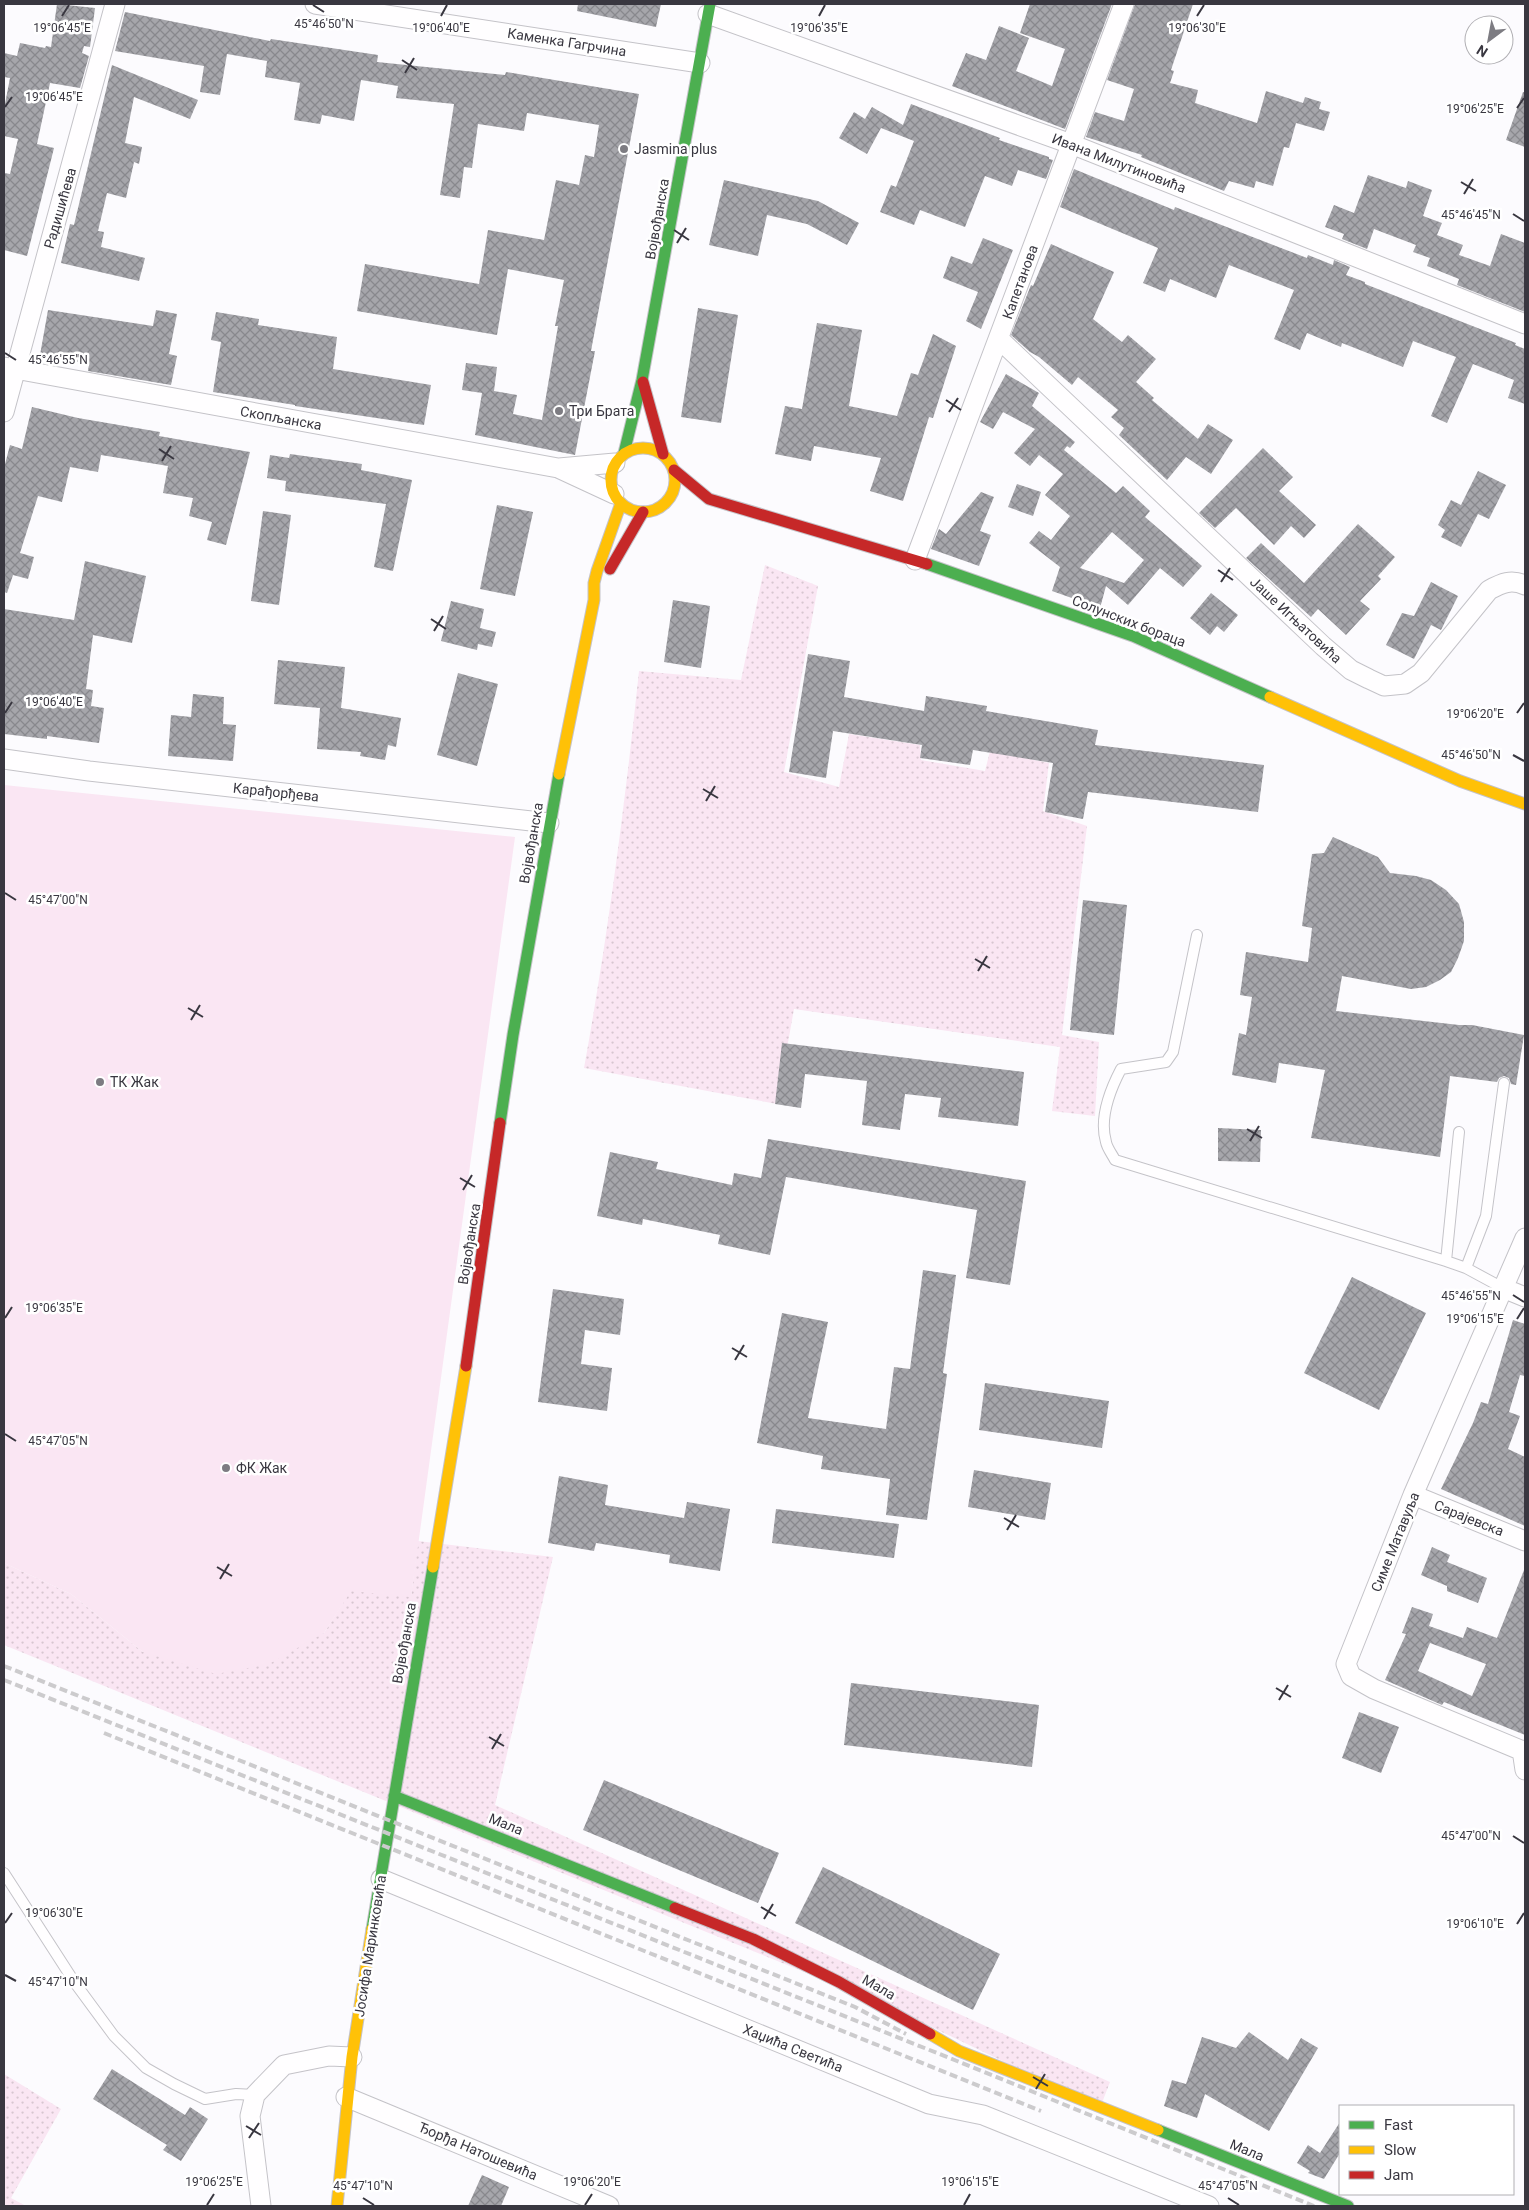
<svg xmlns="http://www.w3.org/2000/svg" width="1529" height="2210" viewBox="0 0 1529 2210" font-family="Roboto,sans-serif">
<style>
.grass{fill:url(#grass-dots)}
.pitch{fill:#fae6f3}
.building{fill:url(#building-cross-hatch);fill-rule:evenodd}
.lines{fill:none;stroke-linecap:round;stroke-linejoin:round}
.lane-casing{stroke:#c4c3c8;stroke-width:12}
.street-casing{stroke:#c4c3c8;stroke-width:21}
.fast-casing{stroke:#c4c3c8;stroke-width:13}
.slow-casing{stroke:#c4c3c8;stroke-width:13}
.jam-casing{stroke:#c4c3c8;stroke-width:13}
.lane{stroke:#fffeff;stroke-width:10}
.street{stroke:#fffeff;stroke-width:19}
.fast{stroke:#4caf50;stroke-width:11}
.slow{stroke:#ffc107;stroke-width:11}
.jam{stroke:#c62828;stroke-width:11}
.rail{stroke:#cccbcd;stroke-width:4;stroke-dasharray:8 4;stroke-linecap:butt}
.ticks{fill:none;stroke:#393740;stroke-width:2}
.poi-dot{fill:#7d7c82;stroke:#fff;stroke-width:2}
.labels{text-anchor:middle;stroke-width:5;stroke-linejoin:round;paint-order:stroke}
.street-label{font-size:14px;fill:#393740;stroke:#fff}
.poi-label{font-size:14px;fill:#393740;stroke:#fff;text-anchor:start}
.ticks-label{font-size:12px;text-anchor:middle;fill:#393740;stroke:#fff;stroke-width:5;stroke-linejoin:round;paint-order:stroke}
</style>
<defs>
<pattern id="grass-dots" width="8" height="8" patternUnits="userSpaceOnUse" patternTransform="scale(1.25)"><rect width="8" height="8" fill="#fae6f3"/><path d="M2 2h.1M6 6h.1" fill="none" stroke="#d7c6d1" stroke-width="1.8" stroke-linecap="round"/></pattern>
<pattern id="building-cross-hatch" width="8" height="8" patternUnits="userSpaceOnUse" patternTransform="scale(1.25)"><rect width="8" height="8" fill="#a6a6ab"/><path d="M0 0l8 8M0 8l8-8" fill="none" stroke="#88888d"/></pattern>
</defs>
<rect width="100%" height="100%" fill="#fcfbfe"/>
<path class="grass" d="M765 565 818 586 784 772 839 787 849 734 920 745 921 760 985 771 990 751 1049 763 1043 811 1087 826 1062 1035 1099 1042 1095 1116 1052 1111 1060 1047 794 1009 777 1104 584 1068C608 936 625 804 639 671L741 680Z
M418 1541 553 1557 495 1805 1110 2082 1100 2108 890 2007 4 1645V1563L71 1594 143 1652 324 1633 351 1590 411 1596Z
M4 2074 61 2109 11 2198 26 2206H4Z"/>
<path class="pitch" d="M4 785 515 837 411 1597 351 1591 324 1633 269 1664 216 1674 143 1652 71 1594 4 1563Z"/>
<path class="building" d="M57 4 95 8 90 47 84 46 82 53 89 56 80 88 50 83 37 144 54 148 27 256 4 250V173L10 174 18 139 4 136V109L10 78 4 77V53L17 56 20 43 45 48 46 46 51 47Z
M578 4H661L656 27 577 11Z
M1030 4H1112L1065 129 952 86 966 53 986 60 999 26 1029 38 1016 71 1052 86 1065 49 1020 33Z
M1135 4H1193L1171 70 1174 71 1170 83 1198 90 1195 103 1257 123 1266 91 1303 103 1305 97 1321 102 1319 109 1330 112 1324 131 1296 123 1289 148 1284 147 1273 186 1256 181 1254 188 1229 181 1224 191 1141 157 1142 155 1086 137 1095 112 1124 121 1134 89 1107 80Z
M125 12 270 41 271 39 378 55 377 62 505 75 506 72 639 94 591 351H595L575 455 475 435 482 393 462 390 466 363 497 367 494 391 517 395 513 414 542 420 558 326H555L564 280 508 269 497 335 357 311 365 264 479 284 488 230 544 240 556 180 579 185 585 155 594 157 599 125 527 113 524 131 478 124 472 168 464 167 460 198 440 195 454 104 396 98 398 86 361 80 354 121 322 115 320 124 294 120 300 83 265 77 267 61 227 54 220 95 200 92 204 66 115 51Z
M112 65 198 100 190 119 134 97 125 143 142 147 139 164 134 162 126 198 107 193 98 231 104 232 101 247 145 258 139 281 61 263 70 224 74 225Z
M1523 92H1525V147L1506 140Z
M911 104 1000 138 999 140 1049 157V159L1053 160 1046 179 1018 170 1012 186 985 176 965 227 920 210 914 225 880 212 891 185 896 187 914 141 881 128 867 154 839 138 854 112 865 119 872 107 903 125Z
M1074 169 1174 210 1175 207 1307 258 1308 255 1333 265 1334 260 1350 267 1346 275 1365 282V284L1516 343 1515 345 1525 349V404L1508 398 1514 380 1473 364 1447 423 1431 416 1456 357 1413 341 1403 367 1342 343 1341 347 1307 333 1300 350 1274 339 1294 290 1229 265 1216 298 1170 279 1165 292 1143 283 1158 248 1060 207Z
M1368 175 1406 188 1408 181 1432 190 1423 216 1442 223 1437 235 1463 245 1459 255 1490 266 1501 234 1525 243V312L1457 285 1459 279 1427 266 1430 258 1413 252 1416 245 1374 229 1367 249 1342 239 1344 234 1325 227 1334 205 1354 213Z
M724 180 818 201 859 223 847 245 807 224 767 215 758 256 709 245Z
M983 238 1013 250 981 329 966 321 978 292 943 278 951 256 972 264Z
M1051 244 1114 272 1093 319 1122 342 1128 335 1156 359 1136 382 1154 398 1152 400 1198 439 1208 424 1233 440 1211 474 1186 457 1167 480 1119 435 1124 428 1111 417 1118 410 1078 377 1072 385 1039 357 1030 352 1011 335 1031 285 1033 286Z
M698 308 738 315 721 423 681 417Z
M48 310 153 326 156 310 177 314 169 354 177 356 171 385 88 371 89 364 40 355Z
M216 312 259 319 258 325 337 337 333 369 431 385 424 425 295 406V405L213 392 221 342 211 340Z
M817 323 862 330 849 406 897 416 911 373 918 375 933 334 956 346 933 418 929 417 903 501 870 491 881 458 814 446 811 461 775 454 785 406 802 409Z
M1006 374 1039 393 1032 406 1075 442 1070 448 1067 446 1064 450 1116 493 1123 486 1150 511 1145 517 1202 566 1183 587 1160 568 1128 605 1106 586 1100 608 1052 591 1060 567 1029 543 1039 531 1051 540 1070 516 1045 495 1063 474 1039 455 1030 466 1014 453 1035 429 1003 412 993 429 980 422ZM1112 532 1144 560 1124 583 1080 568Z
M32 407 78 418 160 432 159 436 250 452 226 545 207 540 212 522 189 516 193 498 163 493 168 466 101 455 98 472 70 467 62 502 38 496 20 553 34 557 28 579 13 575 7 593 4 592V468L10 445 22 449Z
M1263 448 1293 477 1279 491 1316 525 1304 538 1291 526 1274 545 1236 508 1215 528 1199 513Z
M290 454 362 464 361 470 412 480 393 571 374 567 386 504 285 491 286 481 267 478 270 455 289 458Z
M1478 471 1506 485 1489 519 1478 514 1461 547 1441 537 1445 530 1438 525 1451 500 1461 505Z
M1017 484 1041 492 1033 516 1008 507Z
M981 492 994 497 980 531 991 535 979 566 931 549 939 529 946 534Z
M497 505 533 512 515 596 480 589Z
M263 511 291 515 279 605 251 601Z
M1358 524 1395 557 1378 576 1381 579 1360 601 1370 609 1346 635 1318 609 1311 617 1246 558 1261 543 1304 583Z
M85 561 146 576 132 643 93 635 86 689 93 690 91 706 104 708 99 743 47 736V739L4 734V609L74 620Z
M1431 582 1458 596 1441 630 1431 625 1414 659 1386 645 1402 613 1414 616Z
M1211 593 1238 615 1224 632 1217 626 1210 635 1190 618Z
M673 600 710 606 701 668 664 662Z
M451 601 484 609 480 628 496 632 492 647 478 644 477 650 441 641Z
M808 654 850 661 844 697 924 711 926 696 987 706 986 711 1098 730 1095 745 1264 765 1258 812 1088 792 1083 819 1045 812 1053 763 973 750 970 765 920 758 922 745 833 731 826 778 789 772Z
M278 660 345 667 341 708 401 718 396 747 388 745 385 760 360 756 361 752 317 749 320 708 274 704Z
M458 673 498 684 477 766 437 755Z
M193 694 224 697 223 724 236 725 233 761 168 756 171 715 191 717Z
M1333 837 1378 857 1390 873 1416 876 1431 880 1446 890 1459 904 1464 922V941L1458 958 1451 972 1440 980 1426 987 1411 989 1342 976 1336 1011 1459 1025H1472L1524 1035 1516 1085 1511 1084 1509 1078 1504 1076 1499 1078 1497 1082 1450 1076 1440 1157 1311 1138 1325 1070 1279 1063 1276 1083 1232 1075 1239 1033 1246 1035 1252 997 1240 995 1246 952 1308 962 1312 928 1302 926 1312 854 1324 853Z
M1083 900 1127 905 1114 1035 1070 1030Z
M782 1043 1024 1072 1018 1126 938 1117 941 1098 905 1094 900 1130 862 1125 867 1081 805 1074 801 1108 775 1104Z
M1218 1128 1261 1130 1260 1162 1218 1161Z
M768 1139 1026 1181 1010 1285 966 1278 977 1210 786 1177 770 1255 718 1244 720 1235 643 1219 642 1225 597 1216 610 1152 658 1162 656 1169 732 1185 734 1173 761 1178Z
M923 1270 956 1275 943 1373 947 1374 927 1520 886 1515 890 1479 821 1469 823 1456 757 1443 782 1313 828 1322 808 1418 886 1429 894 1367 910 1369Z
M1352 1277 1426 1313 1379 1410 1304 1373Z
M553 1289 624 1299 620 1335 585 1330 581 1364 612 1368 607 1411 538 1402Z
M1513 1320 1525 1324V1376L1520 1375 1509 1412 1520 1416 1508 1449 1525 1457V1526L1441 1489 1473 1423 1481 1402 1488 1404Z
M985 1383 1109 1401 1102 1448 979 1430Z
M974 1470 1051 1483 1045 1520 968 1507Z
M559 1476 608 1485 605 1505 684 1518 687 1502 730 1509 720 1571 669 1563 670 1555 596 1543 594 1551 548 1543Z
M776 1509 899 1524 894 1558 772 1543Z
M1432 1547 1450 1555 1447 1562 1487 1578 1478 1603 1447 1591V1586L1421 1575Z
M1524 1570H1525V1735L1444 1702 1442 1705 1385 1680 1406 1634 1402 1633 1412 1607 1433 1614 1429 1626 1463 1638 1467 1627 1497 1638ZM1430 1643 1486 1664 1472 1696 1418 1671Z
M851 1683 1039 1705 1032 1767 844 1745Z
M1359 1712 1399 1727 1381 1773 1342 1758Z
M604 1780 779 1853 758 1903 583 1830Z
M823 1867 1000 1954 973 2010 795 1923Z
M1249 2032 1288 2060 1301 2038 1318 2048 1269 2131 1205 2094 1197 2118 1164 2106 1172 2080 1186 2084 1202 2037 1236 2048Z
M112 2069 185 2115 190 2107 208 2119 181 2161 163 2150 167 2145 93 2099Z
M1340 2122V2153L1324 2179 1308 2173 1310 2171 1297 2163 1308 2145 1320 2153Z
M482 2175 509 2187 501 2206H468Z"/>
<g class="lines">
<g class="lane-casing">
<path id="lane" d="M1197 935 1173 1052 1166 1062 1121 1069C1110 1090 1099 1118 1106 1142 1107 1148 1112 1154 1115 1160L1446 1261 1466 1268 1503 1288
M1446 1261 1459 1132
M1466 1268 1486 1216 1504 1083
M4 1873 75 1983 114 2036 146 2068 174 2084 205 2099 236 2094 255 2095"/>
</g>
<g class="street-casing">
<path id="street" d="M315 4 700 63
M708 14 1071 144 1525 324
M999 339 1323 646 1351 670 1369 679 1384 686 1405 684 1421 673 1489 590C1502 583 1511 579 1525 585
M4 367 558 468 614 494
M4 412 115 4
M559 468 615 463
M915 560 1124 4
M4 759 89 771 549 823
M1525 1238 1413 1495 1346 1664 1351 1676 1374 1689 1525 1752
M1503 1288 1525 1297
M1413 1495 1525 1541
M1522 1750 1525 1770
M381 1879 929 2104 983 2115 1209 2206
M346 2097 609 2206
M261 2206 250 2116 255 2095 284 2065 329 2056 352 2057"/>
</g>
<g class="fast-casing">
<path id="fast" d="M624 453 642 380 710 4
M927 564 1133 636 1270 697
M500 1123 513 1035 559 774
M394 1796 675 1908
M372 1929 433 1567
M1158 2130 1348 2206"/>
</g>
<g class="slow-casing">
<path id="slow" d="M611 480a32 32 0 1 1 64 0a32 32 0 1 1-64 0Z
M1270 697 1460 781 1525 804
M559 774 594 600V583L597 571 621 503
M433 1567 466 1366
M930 2034 959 2051 1158 2130
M337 2206 352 2057 372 1929"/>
</g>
<g class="jam-casing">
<path id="jam" d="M643 382 663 454
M674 470 709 499 927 564
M610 569 643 512
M466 1366 500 1123
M675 1908 753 1939 839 1982 930 2034"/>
</g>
<use href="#lane" class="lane"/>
<use href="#street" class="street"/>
<use href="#fast" class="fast"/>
<use href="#slow" class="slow"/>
<use href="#jam" class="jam"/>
<path class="rail" d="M4 1666 855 2007 906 2034
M4 1680 957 2061 1314 2206
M104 1733 1041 2111"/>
</g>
<path class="ticks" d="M313 5 324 12M62 16 69 5M441 16 447 5M819 16 825 5M1197 16 1204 5M402 60 417 70M405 73 414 58M5 107 12 97M1517 108 1524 98M1461 182 1476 191M1464 194 1473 179M1513 214 1524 221M674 230 689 240M677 243 686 228M5 353 16 360M946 400 961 410M949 412 958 398M159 449 174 459M162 461 171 446M1218 570 1233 580M1221 582 1230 568M431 619 446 629M434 631 443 616M5 713 12 702M1517 713 1524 703M1513 755 1524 761M703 789 718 798M706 801 715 786M5 893 16 900M975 959 990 968M978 971 987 956M188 1008 203 1017M191 1020 200 1005M1247 1129 1262 1138M1250 1141 1259 1126M460 1178 475 1187M463 1190 472 1175M1513 1295 1524 1302M5 1318 12 1307M1517 1319 1524 1308M732 1348 747 1357M735 1360 744 1345M5 1434 16 1441M1004 1518 1019 1527M1007 1530 1016 1515M217 1567 232 1576M220 1579 229 1564M1276 1688 1291 1697M1279 1700 1288 1685M489 1737 504 1746M492 1749 501 1734M1513 1836 1524 1843M761 1907 776 1916M764 1919 773 1904M5 1923 12 1913M1517 1924 1524 1913M5 1975 16 1981M1033 2077 1048 2086M1036 2089 1045 2074M246 2126 261 2135M249 2138 259 2123M363 2198 374 2205M1228 2198 1239 2205M207 2205 214 2194M585 2205 592 2194M964 2205 970 2194"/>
<g class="poi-dot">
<circle cx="624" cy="149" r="5"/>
<circle cx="559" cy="411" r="5"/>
<circle cx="100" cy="1082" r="5"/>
<circle cx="226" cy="1468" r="5"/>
</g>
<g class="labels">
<g class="street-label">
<text transform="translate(567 42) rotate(9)" y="5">Каменка Гагрчина</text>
<text transform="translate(1119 163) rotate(21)" y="5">Ивана Милутиновића</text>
<text transform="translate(60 208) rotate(-74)" y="5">Радишићева</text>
<text transform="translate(657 219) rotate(-80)" y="5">Војвођанска</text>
<text transform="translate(1020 282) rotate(-70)" y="5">Капетанова</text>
<text transform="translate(281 418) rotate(10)" y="5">Скопљанска</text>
<text transform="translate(1296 620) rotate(43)" y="5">Јаше Игњатовића</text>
<text transform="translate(1129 621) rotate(21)" y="5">Солунских бораца</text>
<text transform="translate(276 792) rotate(6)" y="5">Карађорђева</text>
<text transform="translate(531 843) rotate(-80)" y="5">Војвођанска</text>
<text transform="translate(469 1244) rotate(-81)" y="5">Војвођанска</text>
<text transform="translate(1469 1518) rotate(22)" y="5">Сарајевска</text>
<text transform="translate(1395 1542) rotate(-68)" y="5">Симе Матавуља</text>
<text transform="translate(404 1643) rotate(-80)" y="5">Војвођанска</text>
<text transform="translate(506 1824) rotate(22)" y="5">Мала</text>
<text transform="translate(370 1946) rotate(-81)" y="5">Јосифа Маринковића</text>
<text transform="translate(879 1987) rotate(30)" y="5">Мала</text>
<text transform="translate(793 2048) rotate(22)" y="5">Хаџића Светића</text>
<text transform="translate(1247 2150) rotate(22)" y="5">Мала</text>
<text transform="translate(478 2151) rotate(23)" y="5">Ђорђа Натошевића</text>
</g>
<g class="poi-label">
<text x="634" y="154">Jasmina plus</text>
<text x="569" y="416">Три Брата</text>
<text x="110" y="1087">ТК Жак</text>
<text x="236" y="1473">ФК Жак</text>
</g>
</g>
<g class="ticks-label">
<text x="324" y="28">45°46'50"N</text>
<text x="62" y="32">19°06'45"E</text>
<text x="441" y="32">19°06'40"E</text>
<text x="819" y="32">19°06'35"E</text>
<text x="1197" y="32">19°06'30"E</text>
<text x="54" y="101">19°06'45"E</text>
<text x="1475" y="113">19°06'25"E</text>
<text x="1471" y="219">45°46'45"N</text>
<text x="58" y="364">45°46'55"N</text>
<text x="54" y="706">19°06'40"E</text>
<text x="1475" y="718">19°06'20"E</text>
<text x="1471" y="759">45°46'50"N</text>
<text x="58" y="904">45°47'00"N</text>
<text x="1471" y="1300">45°46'55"N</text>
<text x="54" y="1312">19°06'35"E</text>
<text x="1475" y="1323">19°06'15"E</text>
<text x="58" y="1445">45°47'05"N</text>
<text x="1471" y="1840">45°47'00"N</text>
<text x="54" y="1917">19°06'30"E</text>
<text x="1475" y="1928">19°06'10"E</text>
<text x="58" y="1986">45°47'10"N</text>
<text x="214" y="2186">19°06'25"E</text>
<text x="592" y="2186">19°06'20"E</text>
<text x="970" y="2186">19°06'15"E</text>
<text x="363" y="2190">45°47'10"N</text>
<text x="1228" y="2190">45°47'05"N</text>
</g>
<rect width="1529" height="2210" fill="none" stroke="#393740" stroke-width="10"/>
<rect x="1339" y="2105" width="175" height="90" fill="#ffffff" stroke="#b0afb3"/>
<rect x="1349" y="2121" width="25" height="8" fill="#4caf50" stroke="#b0afb3"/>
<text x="1384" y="2130" font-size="15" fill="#393740">Fast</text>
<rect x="1349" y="2146" width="25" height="8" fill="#ffc107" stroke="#b0afb3"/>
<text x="1384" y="2155" font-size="15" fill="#393740">Slow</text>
<rect x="1349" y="2171" width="25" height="8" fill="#c62828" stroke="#b0afb3"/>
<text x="1384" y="2180" font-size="15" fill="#393740">Jam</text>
<g transform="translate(1489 40) rotate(212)"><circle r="24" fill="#ffffff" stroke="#b0afb3"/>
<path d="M0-4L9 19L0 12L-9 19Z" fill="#7d7c82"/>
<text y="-8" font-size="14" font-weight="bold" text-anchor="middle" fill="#393740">N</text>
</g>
</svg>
